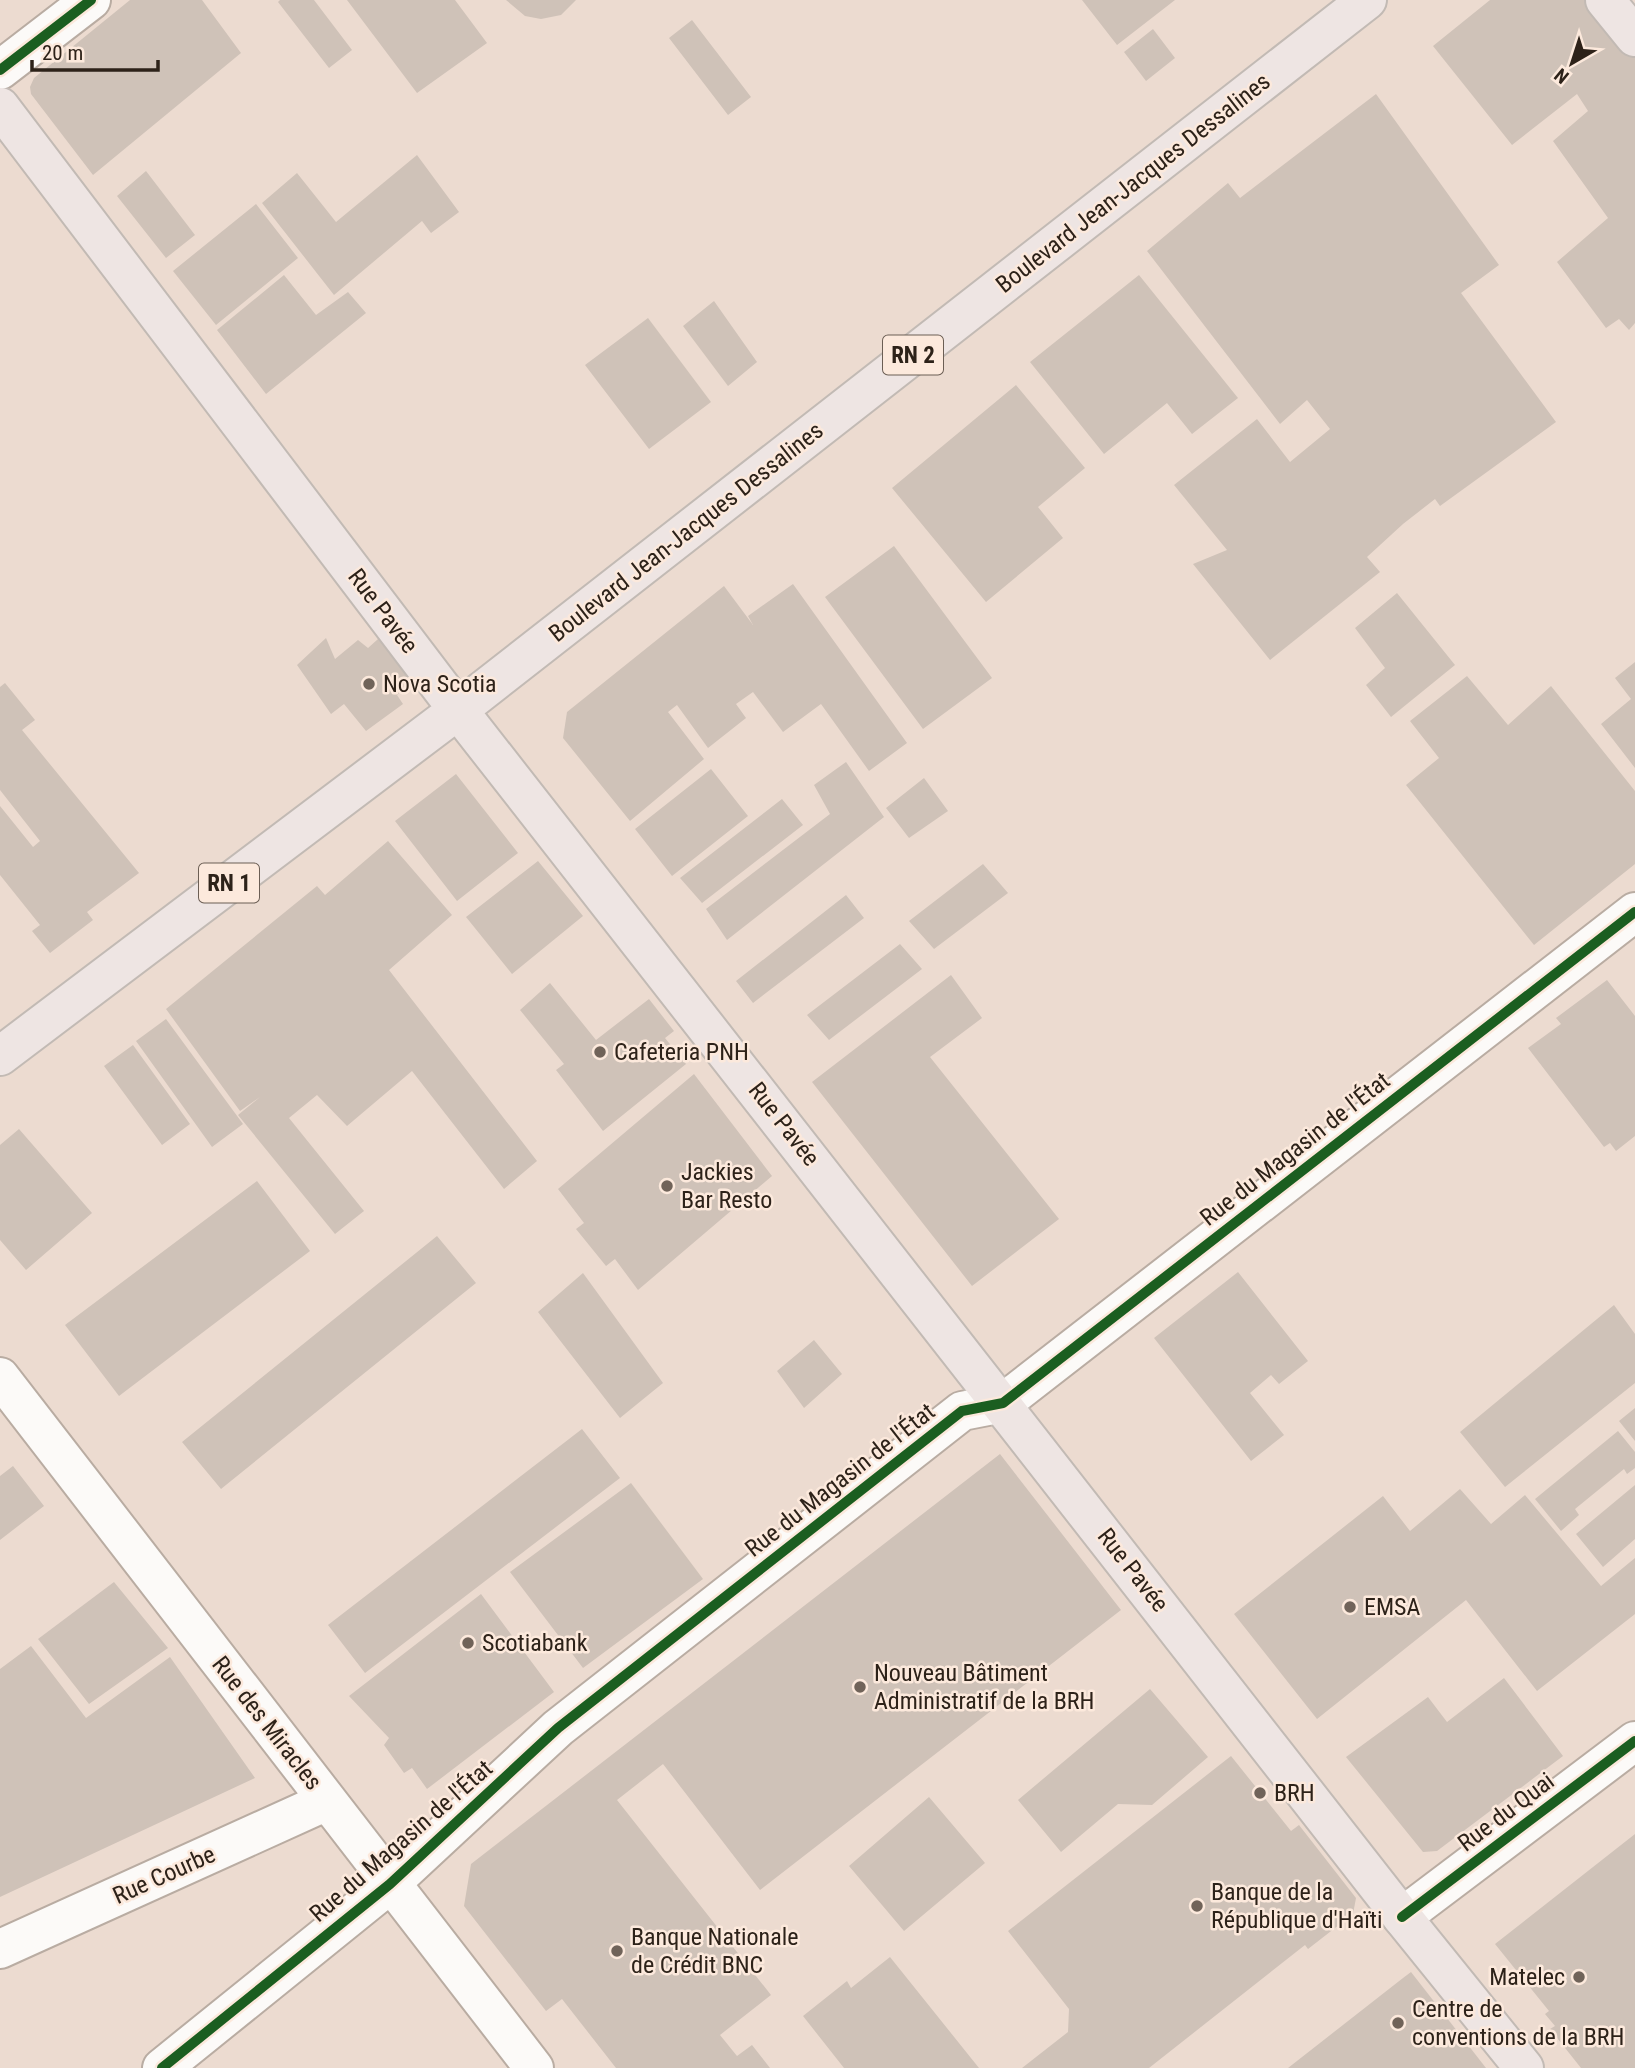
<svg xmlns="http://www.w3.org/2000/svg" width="1635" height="2068" viewBox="0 0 1635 2068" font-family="'Roboto Condensed',sans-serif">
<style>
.building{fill:#cfc2b8}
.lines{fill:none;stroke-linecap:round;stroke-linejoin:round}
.minor-casing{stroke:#b9aca2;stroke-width:42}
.major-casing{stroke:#c2bab4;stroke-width:42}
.minor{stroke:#fcfaf8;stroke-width:38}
.major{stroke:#eee5e3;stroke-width:38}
.cycleway-casing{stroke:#fce9dc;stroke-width:15}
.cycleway{stroke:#1b5e20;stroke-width:10}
.poi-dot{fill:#706359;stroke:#fce9dc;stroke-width:2.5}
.labels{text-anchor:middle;stroke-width:5;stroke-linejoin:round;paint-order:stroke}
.shield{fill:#fce9dc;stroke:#6b5e54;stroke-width:2}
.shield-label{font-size:23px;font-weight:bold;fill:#2d2219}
.street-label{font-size:24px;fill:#2d2219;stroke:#fce9dc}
.poi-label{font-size:24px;fill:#2d2219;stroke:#fce9dc;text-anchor:start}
</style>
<rect width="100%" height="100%" fill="#ecdbd0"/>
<path class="building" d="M130 0H202L241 53 93 175 31 94 30 87 34 78Z
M280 0H314L352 50 329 68 278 2Z
M347 0H455L487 43 417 93Z
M506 0H576L561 15 541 19 525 16Z
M1082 0H1175L1117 45Z
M1490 0H1595L1635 47V323L1629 330 1619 319 1606 328 1557 262 1608 218 1553 141 1588 111 1577 94 1512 145 1433 46Z
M692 20 751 97 728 115 669 38Z
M1153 29 1175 58 1146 81 1124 52Z
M1376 94 1499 265 1461 293 1556 422 1440 506 1435 499 1403 524 1367 557 1380 572 1270 660 1193 564 1227 550 1174 485 1257 419 1290 462 1330 429 1307 400 1280 424 1147 251 1228 183 1240 198Z
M417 155 459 212 431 233 422 221 334 295 262 203 297 173 336 222Z
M146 171 195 235 166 258 117 196Z
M256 204 298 258 216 325 173 271Z
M284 275 316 315 348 292 366 313 266 394 217 330Z
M1139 275 1238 398 1192 434 1167 403 1104 454 1030 362Z
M714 301 757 362 728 386 683 326Z
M648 318 711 402 649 449 585 365Z
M1016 385 1085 468 1038 507 1063 538 986 602 892 488Z
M894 546 992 678 923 729 825 597Z
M793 584 907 743 869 771 821 704 783 732 753 692 736 704 746 718 708 748 677 705 668 712 704 759 630 821 563 738 567 712 724 586 753 625 748 616Z
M1397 593 1455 665 1391 717 1366 685 1385 668 1355 628Z
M387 631 423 675 397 695 403 704 366 731 344 704 331 714 297 665 326 638 335 659 358 640 368 648Z
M1635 662V768L1601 724 1631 699 1615 678Z
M1467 676 1508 725 1551 686 1635 791V864L1534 945 1406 785 1439 758 1410 721Z
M5 683 35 720 22 730 139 873 87 912 93 920 50 953 32 931 40 925 0 875V806L33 847 40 841 0 790V687Z
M846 762 884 817 727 940 706 909 830 814 814 785Z
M711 769 748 816 672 876 635 829Z
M456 774 518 853 457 901 395 821Z
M924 778 948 811 909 838 886 808Z
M782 799 803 825 702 903 680 878Z
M388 841 452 915 389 970 537 1161 504 1189 412 1071 347 1126 317 1095 289 1118 364 1211 335 1234 238 1115 260 1097 240 1111 166 1009 317 886 325 895Z
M538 861 583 916 512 974 466 917Z
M983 864 1008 893 934 949 909 921Z
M846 895 864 918 753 1003 736 981Z
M900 944 922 969 829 1040 807 1015Z
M951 975 982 1018 930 1057 1059 1219 972 1286 812 1082Z
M1607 980 1635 1016V1136L1616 1151 1610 1143 1604 1147 1528 1048 1561 1024 1556 1018Z
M550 983 596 1040 649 999 674 1031 665 1038 686 1064 603 1131 556 1070 564 1064 520 1010Z
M166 1019 243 1124 212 1147 136 1041Z
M133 1045 190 1124 162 1145 104 1066Z
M694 1074 772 1176 638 1290 615 1259 606 1266 576 1229 584 1223 558 1189Z
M19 1129 92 1213 26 1270 0 1240V1145Z
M257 1181 310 1251 119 1396 65 1325Z
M437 1236 476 1283 221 1489 182 1442Z
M1238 1272 1308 1361 1279 1384 1271 1375 1250 1393 1284 1435 1251 1461 1154 1338Z
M583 1273 663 1383 620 1418 538 1312Z
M1614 1305 1635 1334V1383L1505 1487 1460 1432Z
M814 1340 842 1374 804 1408 777 1371Z
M1635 1408V1441L1619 1421Z
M582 1429 620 1478 365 1673 328 1625Z
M1618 1431 1635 1452V1468L1627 1474 1624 1469 1575 1509 1579 1515 1561 1531 1535 1499Z
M1000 1454 1121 1610 760 1890 663 1764 617 1800 771 1995 720 2035 737 2056 752 2045 770 2068H616L562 1999 546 2011 464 1906 471 1864Z
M13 1466 44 1506 0 1540V1476Z
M631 1483 703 1579 583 1668 510 1572Z
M1635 1485V1539L1603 1567 1576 1534Z
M1460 1489 1491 1524 1525 1495 1601 1586 1635 1558V1614L1537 1691 1466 1600 1317 1719 1234 1614 1383 1496 1410 1531Z
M114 1582 168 1648 89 1704 38 1639Z
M481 1594 554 1692 427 1789 412 1768 404 1773 384 1745 389 1738 349 1696Z
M31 1646 86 1718 170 1657 255 1778 0 1897V1669Z
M1504 1678 1563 1756 1437 1851 1423 1852 1346 1757 1428 1697 1447 1722Z
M1150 1689 1208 1757 1152 1805 1118 1804 1061 1852 1018 1800Z
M1231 1756 1291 1831 1299 1825 1356 1898 1353 1914 1308 1949 1305 1945 1149 2068H1022L1068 2032 1069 2009 1008 1931Z
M929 1797 985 1863 904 1931 849 1866Z
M1635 1834V2068H1581L1550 2029 1555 2026 1545 2014 1549 2011 1495 1944Z
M890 1957 979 2068H844L803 2016 847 1981 851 1988Z
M1411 1972 1486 2068H1288L1403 1978Z"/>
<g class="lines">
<g class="minor-casing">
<path id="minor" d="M0 70 91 0
M0 1377 534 2068
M1402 1917 1635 1741
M0 1949 327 1801
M162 2068 390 1884 558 1728 962 1411 1003 1403 1635 912"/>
</g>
<g class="major-casing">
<path id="major" d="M1605 0 1635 37
M0 107 458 710 1402 1917 1524 2068
M0 1056 458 710 1367 0"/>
</g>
<use href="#minor" class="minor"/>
<use href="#major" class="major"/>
<g class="cycleway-casing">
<path id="cycleway" d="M0 70 91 0
M1402 1917 1635 1741
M162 2068 390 1884 558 1728 962 1411 1003 1403 1635 912"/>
</g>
<use href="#cycleway" class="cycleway"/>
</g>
<g class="poi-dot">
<circle cx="369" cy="684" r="7"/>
<circle cx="600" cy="1052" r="7"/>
<circle cx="667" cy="1186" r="7"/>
<circle cx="1350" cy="1607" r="7"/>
<circle cx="468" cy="1643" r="7"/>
<circle cx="860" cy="1687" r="7"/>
<circle cx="1260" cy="1793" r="7"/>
<circle cx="1197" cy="1906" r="7"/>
<circle cx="617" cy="1951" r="7"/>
<circle cx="1579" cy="1977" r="7"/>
<circle cx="1398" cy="2023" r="7"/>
</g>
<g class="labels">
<g class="shield">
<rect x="883" y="335.5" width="60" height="39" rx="5"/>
<rect x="199" y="863.5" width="60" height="39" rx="5"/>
</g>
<g class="shield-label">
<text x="913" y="363">RN 2</text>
<text x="229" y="891">RN 1</text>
</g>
<g class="street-label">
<text transform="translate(1133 183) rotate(-38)" y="8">Boulevard Jean-Jacques Dessalines</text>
<text transform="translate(686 532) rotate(-38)" y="8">Boulevard Jean-Jacques Dessalines</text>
<text transform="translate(383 611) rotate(53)" y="8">Rue Pavée</text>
<text transform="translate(784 1124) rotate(52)" y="8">Rue Pavée</text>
<text transform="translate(1295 1149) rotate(-38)" y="8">Rue du Magasin de l'État</text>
<text transform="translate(840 1480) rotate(-38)" y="8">Rue du Magasin de l'État</text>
<text transform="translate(1133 1570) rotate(52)" y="8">Rue Pavée</text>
<text transform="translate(267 1723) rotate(52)" y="8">Rue des Miracles</text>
<text transform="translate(1506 1812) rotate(-37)" y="8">Rue du Quai</text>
<text transform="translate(401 1841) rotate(-41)" y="8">Rue du Magasin de l'État</text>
<text transform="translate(164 1875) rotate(-24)" y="8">Rue Courbe</text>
</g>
<g class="poi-label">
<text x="383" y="692">Nova Scotia</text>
<text x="614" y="1060">Cafeteria PNH</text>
<text x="681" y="1180">Jackies<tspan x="681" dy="28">Bar Resto</tspan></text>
<text x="1364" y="1615">EMSA</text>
<text x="482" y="1651">Scotiabank</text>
<text x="874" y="1681">Nouveau Bâtiment<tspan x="874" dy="28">Administratif de la BRH</tspan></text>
<text x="1274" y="1801">BRH</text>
<text x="1211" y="1900">Banque de la<tspan x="1211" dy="28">République d'Haïti</tspan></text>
<text x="631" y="1945">Banque Nationale<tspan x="631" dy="28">de Crédit BNC</tspan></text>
<text x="1565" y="1985" text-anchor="end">Matelec</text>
<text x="1412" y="2017">Centre de<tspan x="1412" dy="28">conventions de la BRH</tspan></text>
</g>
</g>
<g transform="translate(1572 63) rotate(219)" stroke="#fce9dc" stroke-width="5" paint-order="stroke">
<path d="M0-5L12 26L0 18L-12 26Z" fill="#2d2219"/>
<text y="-10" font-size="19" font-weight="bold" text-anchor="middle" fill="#2d2219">N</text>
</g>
<path d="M32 60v10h126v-10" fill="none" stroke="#2d2219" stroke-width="3.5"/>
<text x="42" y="60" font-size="21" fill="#2d2219" stroke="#fce9dc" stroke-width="5" paint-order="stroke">20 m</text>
</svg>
